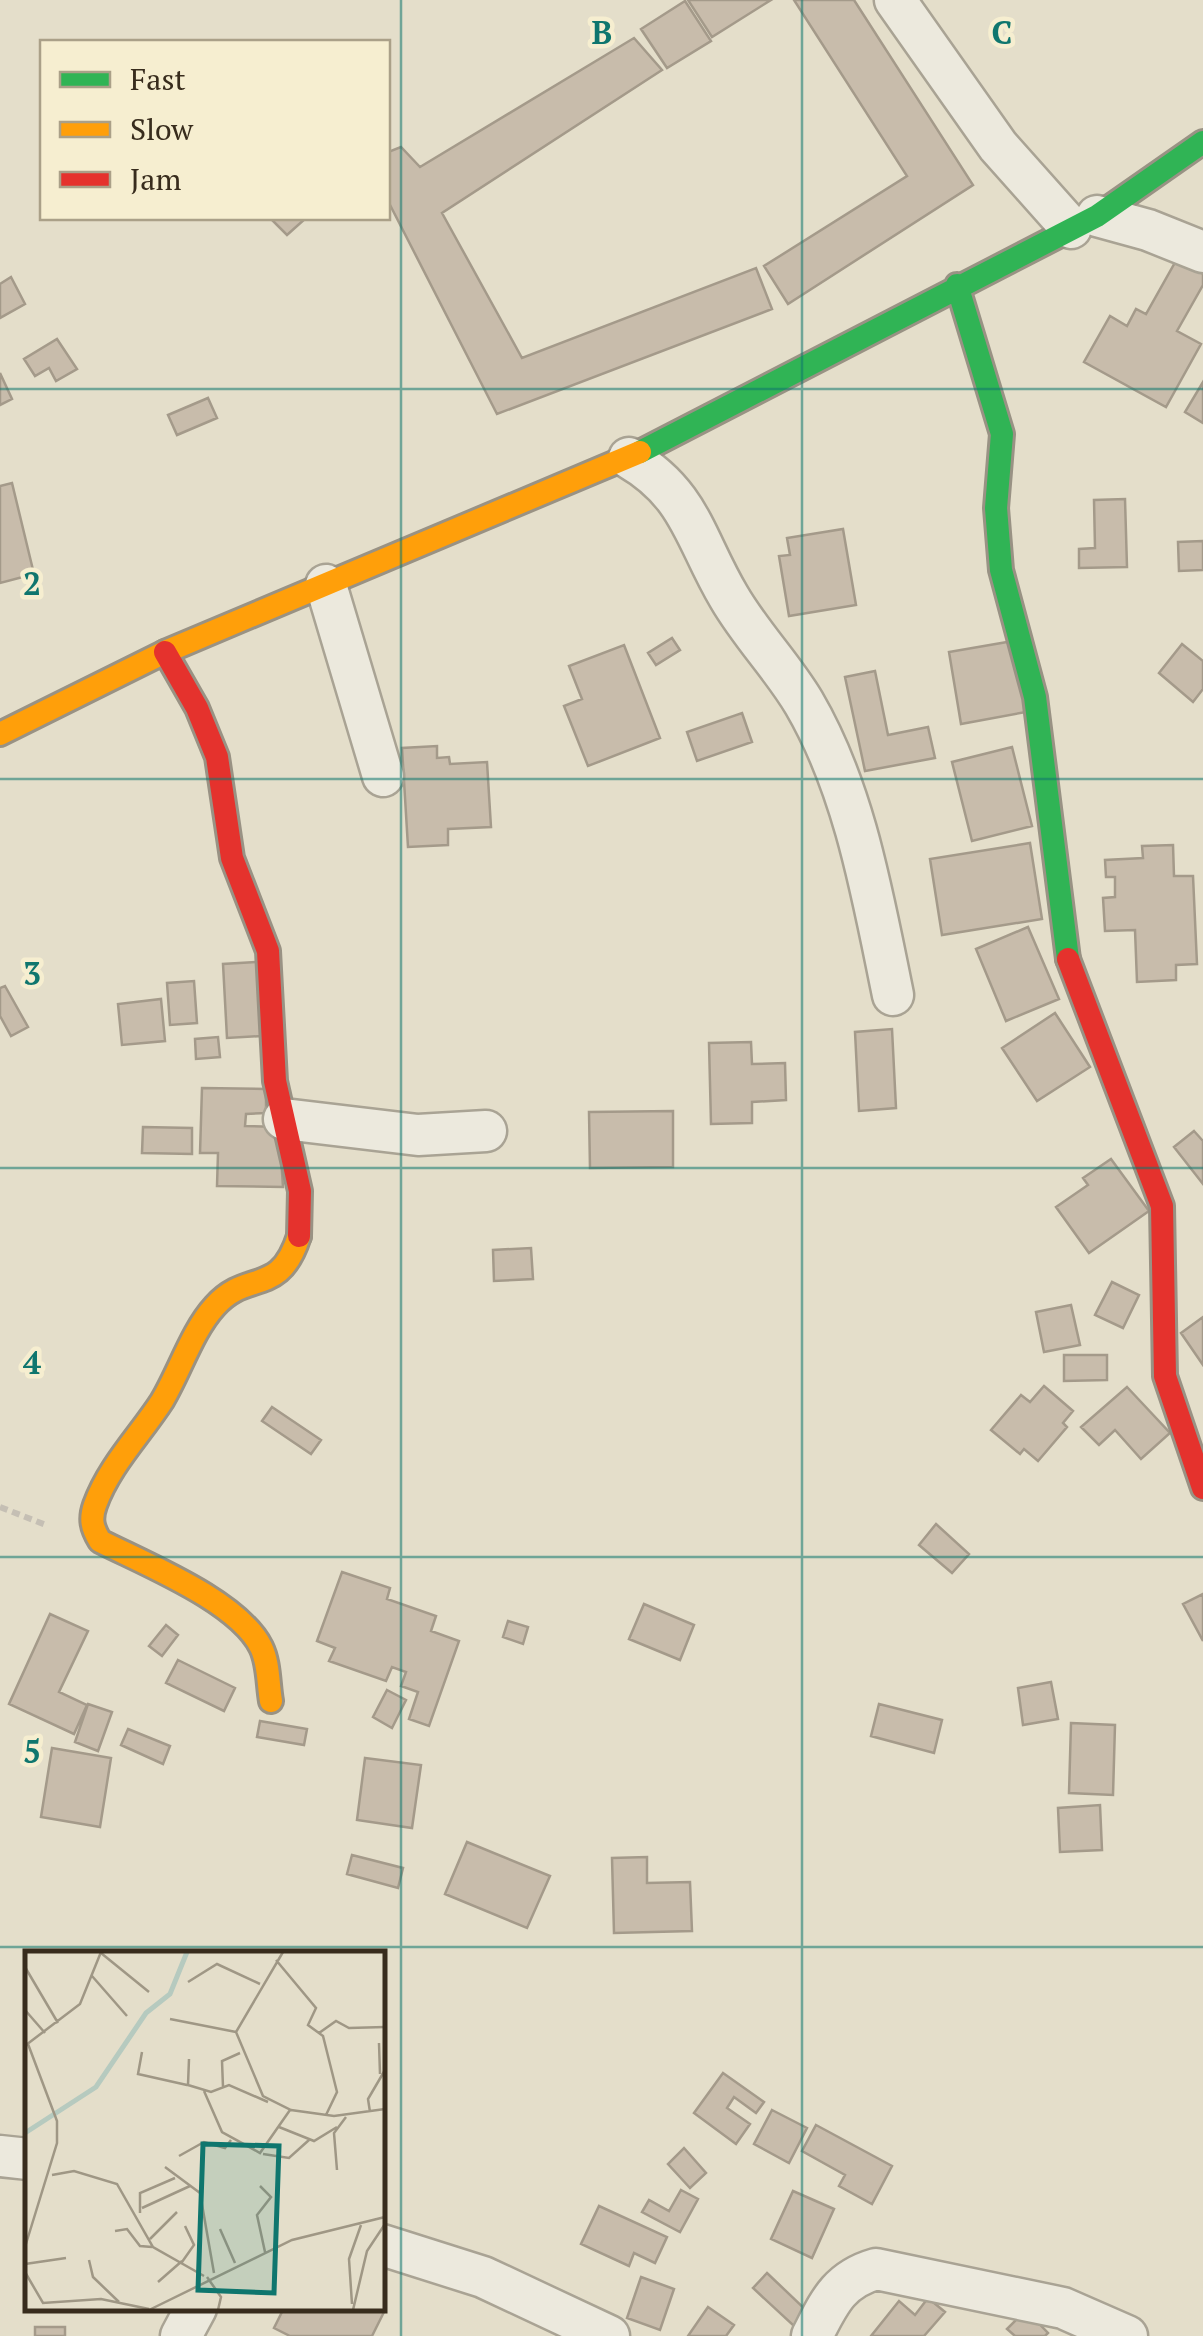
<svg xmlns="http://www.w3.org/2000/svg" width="1203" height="2336" viewBox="0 0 1203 2336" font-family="'PT Serif',serif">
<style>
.building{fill:#c8bcab;stroke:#a49a8a;stroke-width:2.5}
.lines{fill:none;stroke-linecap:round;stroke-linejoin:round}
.street-casing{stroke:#a9a394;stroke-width:45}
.fast-casing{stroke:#999284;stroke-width:28}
.slow-casing{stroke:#999284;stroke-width:28}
.jam-casing{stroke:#999284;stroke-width:28}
.path{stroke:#c5bfb4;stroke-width:6;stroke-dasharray:8 5;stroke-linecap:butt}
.street{stroke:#ece9dd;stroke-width:40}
.fast{stroke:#30b455;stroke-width:22}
.slow{stroke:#ff9f0a;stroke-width:22}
.jam{stroke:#e5322d;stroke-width:22}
.grid{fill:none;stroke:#0f766e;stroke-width:2.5;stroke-opacity:0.55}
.inset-river{fill:none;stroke:#b6cabf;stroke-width:5}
.inset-road{fill:none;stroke:#9f9785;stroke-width:2.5}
.view{fill:#0f766e;fill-opacity:0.15;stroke:#0f766e;stroke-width:5}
.inset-edge{fill:none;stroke:#382c1d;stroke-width:5}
.grid-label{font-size:32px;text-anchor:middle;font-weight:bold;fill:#0f766e;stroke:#f6eed0;stroke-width:9;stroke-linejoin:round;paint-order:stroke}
</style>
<rect width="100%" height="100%" fill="#e4deca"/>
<path class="building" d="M688 0H771L712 37Z
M794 0H854L973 185 788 304 764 266 907 176Z
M685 1 711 41 667 68 641 29Z
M634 38 662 70 442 213 522 358 756 268 772 309 497 414 388 201V152L401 147 420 167Z
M270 218H306L287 235Z
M1177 259 1203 274V285L1177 331 1201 344 1166 407 1084 362 1110 316 1127 326 1136 309 1146 314Z
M11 277 25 304 0 318V284Z
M57 339 77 369 56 381 49 368 35 376 24 359Z
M0 373 12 399 0 405Z
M1203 382V423L1185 412Z
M208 398 217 418 177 435 168 415Z
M12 483 34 574 0 583V486Z
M1125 499 1127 567 1079 568V549L1095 548 1094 500Z
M843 529 856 605 789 616 779 556 790 555 787 538Z
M1203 541V570L1179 571 1178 542Z
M672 638 680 650 656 665 648 653Z
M1013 641 1026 712 961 724 949 652Z
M1182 644 1203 661V689L1193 702 1159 673Z
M624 645 660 738 588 766 564 706 582 699 569 666Z
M875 671 888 735 928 727 935 758 865 771 845 677Z
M742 713 752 742 697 761 687 732Z
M437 746V758L449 757 450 764 487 762 491 827 448 829V845L408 847 402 748Z
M1012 747 1032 826 972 841 952 762Z
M1030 843 1042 919 942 935 930 859Z
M1173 845 1174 876H1193L1197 964 1176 965V980L1137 982 1135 930 1105 931 1103 898 1115 897V877H1106L1105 860 1143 858 1142 846Z
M1028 927 1059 999 1006 1021 976 949Z
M258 962 261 1036 227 1038 223 964Z
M194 981 197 1023 170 1025 167 983Z
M5 986 28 1027 11 1036 0 1016V988Z
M161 999 165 1041 122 1045 118 1004Z
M1055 1013 1090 1067 1037 1101 1002 1048Z
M892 1029 896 1108 859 1111 855 1032Z
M218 1037 220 1057 196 1059 195 1039Z
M751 1042 752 1064 785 1063 786 1100 752 1102V1123L711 1124 709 1043Z
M202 1088 266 1089V1113L246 1114 245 1126 279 1127 283 1187 217 1186 218 1153H200Z
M673 1111V1167L590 1168 589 1112Z
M143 1127 192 1128V1154L142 1153Z
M1194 1131 1203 1141V1184L1174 1147Z
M1111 1159 1149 1211 1089 1253 1056 1207 1088 1185 1083 1178Z
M531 1248 533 1279 494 1281 493 1250Z
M1112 1282 1139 1295 1123 1328 1095 1315Z
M1071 1305 1080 1345 1044 1352 1036 1312Z
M1203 1317V1365L1181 1333Z
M1064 1355H1107V1380L1064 1381Z
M1044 1386 1073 1411 1063 1423 1067 1427 1038 1461 1024 1449 1020 1454 991 1430 1021 1395 1030 1402Z
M1127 1387 1170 1433 1141 1459 1115 1430 1099 1445 1081 1427Z
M272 1407 321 1440 311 1454 262 1421Z
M936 1524 969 1554 952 1573 919 1545Z
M342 1572 390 1588 387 1599 436 1616 431 1631 459 1641 429 1726 409 1719 418 1692 401 1686 406 1672 392 1667 386 1681 329 1661 335 1648 317 1641Z
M1203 1594V1641L1183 1604Z
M644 1604 694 1625 680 1660 629 1639Z
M50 1614 88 1631 59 1692 87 1705 74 1734 9 1704Z
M508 1621 528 1627 523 1644 503 1637Z
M166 1625 178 1635 162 1656 149 1646Z
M178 1660 235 1688 224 1711 166 1683Z
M1051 1682 1058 1719 1023 1725 1018 1688Z
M387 1690 406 1700 392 1728 373 1717Z
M88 1704 112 1712 98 1751 75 1742Z
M879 1704 942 1720 934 1753 871 1736Z
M260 1721 307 1729 304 1745 257 1737Z
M1071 1723 1115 1725 1113 1795 1069 1793Z
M128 1729 170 1746 163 1764 121 1745Z
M52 1748 111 1758 100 1827 41 1817Z
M365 1758 421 1765 412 1828 357 1820Z
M1100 1805 1102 1850 1060 1852 1058 1808Z
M467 1842 550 1876 527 1928 445 1894Z
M352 1855 403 1868 398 1888 347 1874Z
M647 1857V1883L690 1882 692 1931 614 1933 612 1858Z
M723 2073 764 2102 756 2113 734 2097 727 2108 750 2124 736 2144 694 2113Z
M772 2110 807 2128 789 2163 754 2144Z
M816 2125 892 2166 872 2204 839 2186 845 2175 802 2151Z
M684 2148 706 2173 690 2188 668 2164Z
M681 2190 698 2199 680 2232 642 2212 649 2200 669 2211Z
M793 2191 834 2209 812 2258 771 2239Z
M599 2206 667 2237 655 2263 634 2253 629 2266 581 2244Z
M767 2273 807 2311 794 2326 753 2288Z
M641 2277 674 2289 660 2330 627 2318Z
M928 2298 945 2312 924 2336H871L899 2301 915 2315Z
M708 2307 734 2325 726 2336H688Z
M284 2308H382L385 2310 372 2336H290L274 2328Z
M1026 2310 1048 2333 1045 2336H1015L1007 2329Z
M35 2327H65V2336H35Z"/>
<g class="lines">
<g class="street-casing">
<path id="street" d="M895 0 998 146 1071 228
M1097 216 1148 230 1203 252
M629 458C691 494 695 540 729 597 751 635 782 666 804 703 855 790 873 898 893 995
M326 585 383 776
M284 1119 418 1135 486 1131
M0 2156 28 2159
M382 2245 483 2277 609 2336
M181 2336 196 2308
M812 2336C829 2303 838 2280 876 2269L1063 2308 1127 2336"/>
</g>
<g class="fast-casing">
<path id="fast" d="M957 285 1002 434 996 508 1001 570 1035 697 1068 959
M640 452 1097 216 1203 142"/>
</g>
<g class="slow-casing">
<path id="slow" d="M0 734 165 652 640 452
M271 1701C268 1684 269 1663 261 1647 238 1601 145 1564 100 1541 92 1528 90 1519 95 1505 109 1466 140 1435 162 1401 180 1371 192 1331 215 1306 248 1269 279 1298 299 1236"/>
</g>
<g class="jam-casing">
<path id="jam" d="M165 652 197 708 217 757 232 858 268 951 275 1081 300 1191 299 1236
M1068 959 1162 1206 1165 1376 1203 1488"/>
</g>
<path class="path" d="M0 1507 46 1525"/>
<use href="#street" class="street"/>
<use href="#fast" class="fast"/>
<use href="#slow" class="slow"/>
<use href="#jam" class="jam"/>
</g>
<path class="grid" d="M401 0V2336M802 0V2336M0 389H1203M0 779H1203M0 1168H1203M0 1557H1203M0 1947H1203"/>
<g transform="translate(25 1951)">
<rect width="360" height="360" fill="#e4deca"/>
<path class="inset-river" d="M0 182 71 136 121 62 145 43 162 1"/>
<path class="inset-road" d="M258 1 211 81 238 145 266 159 309 165 360 158M76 2 124 41M251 9 291 57 283 74 298 85 312 141 301 164M0 16 33 72M67 25 102 65M163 31 192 13 235 33M0 59 20 82M145 68 211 81M294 82 311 70 324 77 360 76M354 92 355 123M1 94 55 53 76 1M117 101 113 123 162 134M164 108 163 134 186 141 204 134 243 151M198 136 197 110 215 102M179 140 197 181 235 202 265 159M345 161 343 148 360 119M254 176 289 190 312 176M238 203 264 207 284 189M154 205 179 191 200 197 206 189M140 216 175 242 189 322M312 219 309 182 321 166M27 224 49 220 92 233 128 296 179 325M235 235 246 246 232 264 240 301M117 257 165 235M115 262V242L150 227M195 278 210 312M90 280 102 278 115 295 127 296M125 288 152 261M0 296 32 192V170L3 93M64 309 68 326 94 351M157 311 169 294 160 275M0 313 41 307M0 321 18 352 76 348 124 358M182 326 196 346 193 359M133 331 157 310M327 353 324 308 336 274M124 359 267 289 360 266M328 359 342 300 360 273"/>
<path class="view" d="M178 193 254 195 249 342 173 339Z"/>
<rect width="360" height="360" class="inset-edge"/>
</g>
<g class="grid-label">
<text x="602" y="44">B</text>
<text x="1002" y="44">C</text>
<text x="32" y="595">2</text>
<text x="32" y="985">3</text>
<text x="32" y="1374">4</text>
<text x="32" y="1763">5</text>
</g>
<rect x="40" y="40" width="350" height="180" fill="#f6eed0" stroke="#aaa088" stroke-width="2.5"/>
<rect x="60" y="72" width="50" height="15" fill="#30b455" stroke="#aaa088" stroke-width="2.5"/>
<text x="130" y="90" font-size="30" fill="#382c1d">Fast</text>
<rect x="60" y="122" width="50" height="15" fill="#ff9f0a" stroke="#aaa088" stroke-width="2.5"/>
<text x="130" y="140" font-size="30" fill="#382c1d">Slow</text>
<rect x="60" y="172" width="50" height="15" fill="#e5322d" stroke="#aaa088" stroke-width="2.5"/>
<text x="130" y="190" font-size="30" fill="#382c1d">Jam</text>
</svg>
